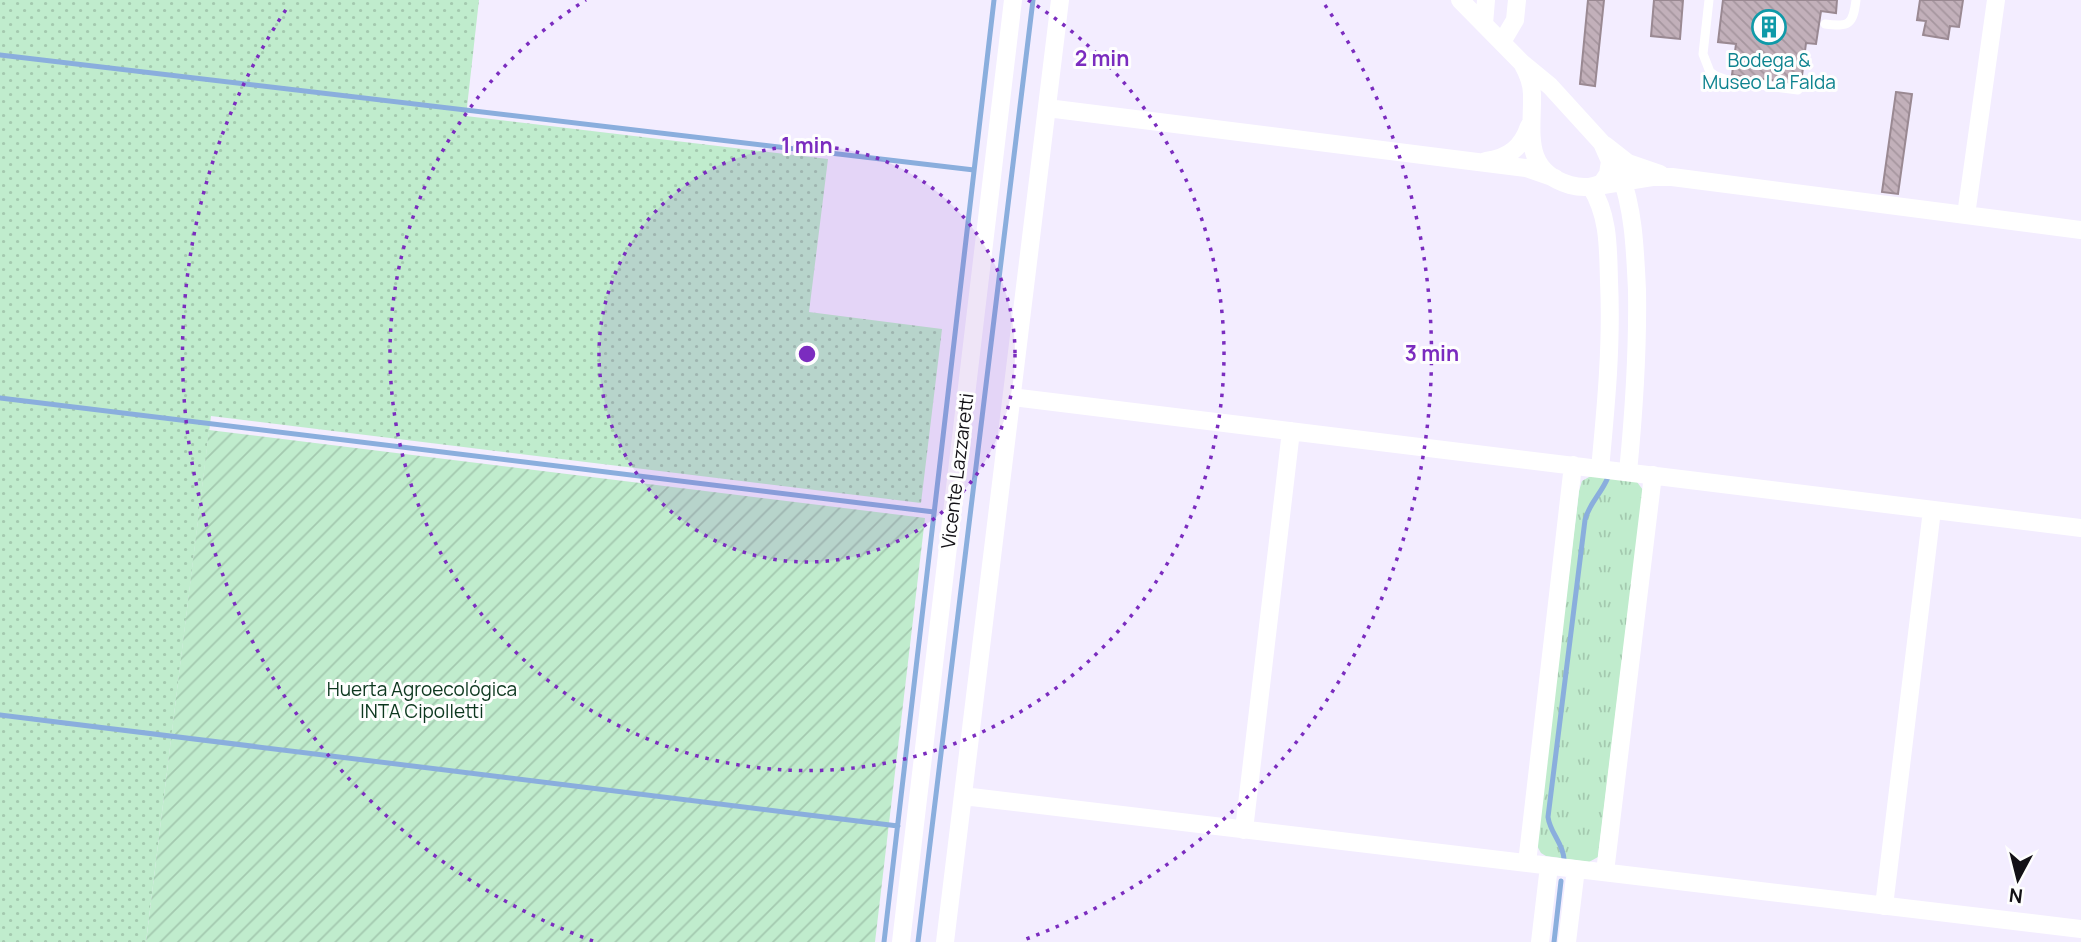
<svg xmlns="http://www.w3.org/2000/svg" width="2081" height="942" viewBox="0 0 2081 942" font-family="Manrope,sans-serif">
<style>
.grass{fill:url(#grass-dots)}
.park{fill:url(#park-tufts)}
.garden{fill:url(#garden-furrows)}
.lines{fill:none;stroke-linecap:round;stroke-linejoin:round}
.stream{stroke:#8aaedd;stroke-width:5}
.building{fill:url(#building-back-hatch);stroke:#9a8992;stroke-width:2}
.service{stroke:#fff;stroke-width:9}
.minor{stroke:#fff;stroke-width:18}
.ring{fill:none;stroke:#7b2cbf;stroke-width:3.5;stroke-dasharray:3.5 7}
.labels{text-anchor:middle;stroke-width:6;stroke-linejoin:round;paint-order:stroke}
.culture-label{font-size:19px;fill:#0d838f;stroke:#fefefe}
.street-label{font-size:19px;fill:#131116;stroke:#fefefe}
.park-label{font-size:19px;fill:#0c371e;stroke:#fefefe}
.centre{fill:#7b2cbf;stroke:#fefefe;stroke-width:3.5}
.ring-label{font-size:21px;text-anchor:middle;font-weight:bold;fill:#7b2cbf;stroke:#fefefe;stroke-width:6;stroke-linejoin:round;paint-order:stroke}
</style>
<defs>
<pattern id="grass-dots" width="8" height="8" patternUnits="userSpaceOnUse" patternTransform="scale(1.75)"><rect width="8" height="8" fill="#c0eccd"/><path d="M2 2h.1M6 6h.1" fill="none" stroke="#a4c9af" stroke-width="1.8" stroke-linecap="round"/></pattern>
<pattern id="park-tufts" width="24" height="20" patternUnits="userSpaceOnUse" patternTransform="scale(1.75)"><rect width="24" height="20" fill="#c0eccd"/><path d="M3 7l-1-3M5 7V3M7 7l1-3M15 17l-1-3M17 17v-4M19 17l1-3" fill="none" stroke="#a4c9af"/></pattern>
<pattern id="garden-furrows" width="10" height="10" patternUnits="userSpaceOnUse" patternTransform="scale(1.75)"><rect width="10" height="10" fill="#c0eccd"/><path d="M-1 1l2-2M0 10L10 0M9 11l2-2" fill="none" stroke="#a4c9af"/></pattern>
<pattern id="building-back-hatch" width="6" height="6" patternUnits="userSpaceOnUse" patternTransform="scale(1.75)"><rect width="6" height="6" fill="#c2b0ba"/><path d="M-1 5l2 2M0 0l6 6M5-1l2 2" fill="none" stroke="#a6969f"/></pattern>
</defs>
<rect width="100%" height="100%" fill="#f3edff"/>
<path class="grass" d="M0 0H479L466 116 828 159 809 312 942 329 921 503 211 416 146 942H0Z"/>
<path class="park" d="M1591 476 1637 482 1643 490 1598 857 1589 862 1546 856 1541 853 1536 844 1579 491 1582 481Z"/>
<path class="garden" d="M209 430 925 518 875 942H146Z"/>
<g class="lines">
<path class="stream" d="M0 55 974 170
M0 398 934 512
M0 715 898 826
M1564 859C1563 843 1550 833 1548 817L1585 520C1589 503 1602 493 1608 477
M884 942 994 0
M918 942 1033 0
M1554 942 1561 881"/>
</g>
<path class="building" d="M1588 0H1604L1595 86 1580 84Z
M1654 0H1683L1680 39 1651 36Z
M1723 0H1837L1836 13 1821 11 1816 44 1806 43 1801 84 1732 75 1736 44 1718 42Z
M1920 0H1963L1959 27 1950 26 1948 39 1923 35 1926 21 1917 20Z
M1896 92 1912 94 1898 194 1882 192Z"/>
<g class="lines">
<path class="service" d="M1709 0 1703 54 1710 72 1716 76 1730 81 1798 90
M1825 24C1849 27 1853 25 1856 0"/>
<path class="minor" d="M1460 0 1522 63 1550 86 1602 143 1610 161 1608 174 1602 183C1592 188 1581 188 1570 185 1521 171 1533 130 1532 94 1532 83 1527 72 1522 63
M1484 24 1486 0
M1502 42 1515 20 1517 0
M1047 108 1526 168 1555 178
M1605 145 1628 163 1660 174
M1486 161C1509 158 1522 147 1529 126
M1620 173C1634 211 1635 250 1637 290 1638 351 1634 411 1628 472
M1966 215 1996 0
M1012 397 2081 528
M1600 469C1606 406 1612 344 1609 281 1608 248 1609 216 1591 187L1652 177H1672L2081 230
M963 796 2081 929
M1244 830 1291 431
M1527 863 1573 465
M1605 872 1653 475
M1884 906 1932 510
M901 942 1013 0
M945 942 1060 0
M1540 942 1549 866
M1567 942 1576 869"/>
</g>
<circle cx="807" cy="354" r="208" fill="#7b2cbf" fill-opacity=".12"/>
<g class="ring">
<circle cx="807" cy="354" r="208"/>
<path d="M1028 0A417 417 0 1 1 586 0"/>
<path d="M593 941A625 625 0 0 1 289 5M1325 5A625 625 0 0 1 1021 941"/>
</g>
<defs>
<g id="building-ring" transform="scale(1.75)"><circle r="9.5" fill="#fefefe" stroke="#0f9aa8" stroke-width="1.5"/><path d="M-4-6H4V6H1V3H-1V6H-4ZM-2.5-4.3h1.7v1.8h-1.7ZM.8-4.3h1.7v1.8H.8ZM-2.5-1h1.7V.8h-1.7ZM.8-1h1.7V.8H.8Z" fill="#0f9aa8"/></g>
</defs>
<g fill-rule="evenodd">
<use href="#building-ring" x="1769" y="27"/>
</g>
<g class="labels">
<g class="culture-label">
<text x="1769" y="67">Bodega &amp;<tspan x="1769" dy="22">Museo La Falda</tspan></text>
</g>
<g class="street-label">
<text transform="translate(957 471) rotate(-83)" y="7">Vicente Lazzaretti</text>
</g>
<g class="park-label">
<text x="422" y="696">Huerta Agroecológica<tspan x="422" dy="22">INTA Cipolletti</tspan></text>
</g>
</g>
<circle cx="807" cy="354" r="10" class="centre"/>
<g class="ring-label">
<text x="1102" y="66">2 min</text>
<text x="807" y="153">1 min</text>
<text x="1432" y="361">3 min</text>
</g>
<g transform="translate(2018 879) rotate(187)" stroke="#fefefe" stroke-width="5" paint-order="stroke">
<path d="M0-5L12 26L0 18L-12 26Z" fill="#131116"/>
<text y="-10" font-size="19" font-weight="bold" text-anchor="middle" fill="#131116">N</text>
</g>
</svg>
